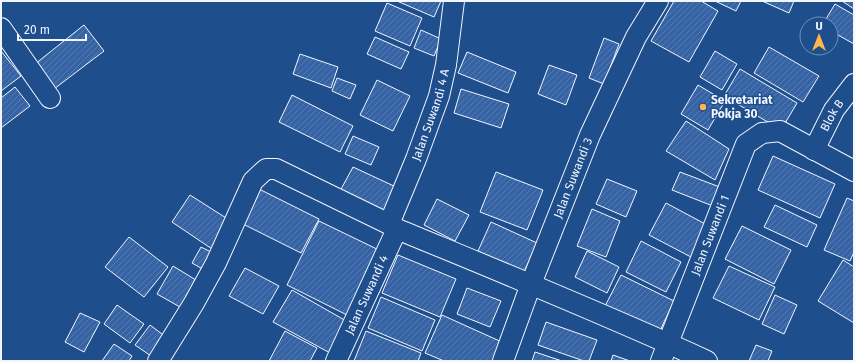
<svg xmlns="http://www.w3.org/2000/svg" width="855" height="362" viewBox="0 0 855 362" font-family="'Fira Sans',sans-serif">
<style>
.building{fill:url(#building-hatch);stroke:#f2f6ff}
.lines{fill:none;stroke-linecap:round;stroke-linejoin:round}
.minor-casing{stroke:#f2f6ff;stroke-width:22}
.minor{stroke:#1f4e8c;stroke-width:20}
.poi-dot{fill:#ffb74d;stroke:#1f4e8c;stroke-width:1.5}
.labels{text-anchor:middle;stroke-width:3;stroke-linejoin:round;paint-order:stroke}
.poi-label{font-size:12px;font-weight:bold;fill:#f2f6ff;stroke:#1f4e8c;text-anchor:start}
.street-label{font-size:12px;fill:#f2f6ff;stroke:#1f4e8c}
</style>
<defs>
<pattern id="building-hatch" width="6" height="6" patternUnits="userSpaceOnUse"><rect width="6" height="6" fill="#3563a3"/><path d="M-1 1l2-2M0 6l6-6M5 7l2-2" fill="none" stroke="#537ab1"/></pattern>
</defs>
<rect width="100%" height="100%" fill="#1f4e8c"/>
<path class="building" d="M397 1H441L434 17Z
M674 1H701L718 11 689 62 651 41Z
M715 1H741L736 11Z
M762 1H794L789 13Z
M842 1H854V9Z
M387 3 422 18 410 46 375 31Z
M835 4 854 15V44L831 31V24H823Z
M84 25 104 51 54 89 35 64Z
M421 30 441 39 434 56 414 48Z
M375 37 409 52 401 69 367 54Z
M604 38 619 44 604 84 589 78Z
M769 47 819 76 803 102 754 73Z
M1 51 21 76 1 91Z
M715 51 737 64 722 90 700 77Z
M467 52 516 72 508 93 458 73Z
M300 54 338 67 331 88 293 74Z
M549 65 577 75 566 105 538 94Z
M740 69 797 103 781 130 724 96Z
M337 78 356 85 350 99 332 91Z
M377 80 410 96 393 131 360 115Z
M698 85 725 101 708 130 681 114Z
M15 87 30 106 1 128V98Z
M461 89 509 104 501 128 454 113Z
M292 95 353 126 340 152 279 122Z
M686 121 729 149 715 180 666 151Z
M353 136 379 147 371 165 345 154Z
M773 156 835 184 820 218 758 190Z
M353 167 396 187 383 212 340 191Z
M496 172 543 190 527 230 480 212Z
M680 172 725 189 718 208 672 190Z
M607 179 637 191 626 217 596 204Z
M259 189 319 219 301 253 241 223Z
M190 195 234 223 215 251 172 222Z
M847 198 854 201V252L850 261 824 250Z
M437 199 469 215 455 241 424 225Z
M666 203 709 226 691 257 649 235Z
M775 205 817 225 807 247 764 227Z
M592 209 620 221 606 257 577 246Z
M319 221 383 252 351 317 287 285Z
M491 222 537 243 524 272 478 251Z
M742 226 791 250 774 284 725 259Z
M129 237 168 267 144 297 105 267Z
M641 241 681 262 666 292 626 272Z
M201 247 215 254 206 271 192 263Z
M587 251 619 267 607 293 575 277Z
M398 255 456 279 440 317 382 293Z
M843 260 854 267V323L818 301Z
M173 266 196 280 180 307 157 294Z
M729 266 775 287 759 320 713 298Z
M245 268 279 286 263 314 229 296Z
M621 275 674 301 657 337 603 310Z
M467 288 501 301 490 327 457 314Z
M292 290 348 322 330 353 273 322Z
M775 295 797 305 784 334 762 324Z
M381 297 435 320 422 351 368 328Z
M117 305 144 324 130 343 104 324Z
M80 313 100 322 84 352 65 342Z
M442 315 504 343 495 361H444L425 353Z
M546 322 597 340 589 361H584L538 345Z
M150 325 166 337 151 356 135 345Z
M285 331 317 348 310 361H269Z
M366 331 421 353 418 361H354Z
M114 344 132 356 129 361H102Z
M756 345 772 351 768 361H749Z
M535 352 562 361H532Z
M613 355 630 361H611Z"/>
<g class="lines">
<g class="minor-casing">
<g id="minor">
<path d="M1 28 50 98"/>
<path id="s1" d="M814 150 834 110 854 84"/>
<path id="s2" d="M389 224 416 159 439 96 446 65 454 1"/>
<path d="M158 361 194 303 216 263 253 181 266 169H276L389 224 397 229C501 272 605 314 707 361"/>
<path id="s3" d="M336 361 397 229"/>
<path id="s4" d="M503 361 531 284 590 135 636 37 658 1"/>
<path id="s5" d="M661 361 746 144 762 133 780 131 854 171"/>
</g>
</g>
<use href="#minor" class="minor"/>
</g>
<circle class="poi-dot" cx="703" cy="107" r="4"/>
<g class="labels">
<g class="poi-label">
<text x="711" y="104">Sekretariat<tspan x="711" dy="14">Pokja 30</tspan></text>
</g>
<g class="street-label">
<text dy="4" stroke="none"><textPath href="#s2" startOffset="117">Jalan Suwandi 4 A</textPath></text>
<text dy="4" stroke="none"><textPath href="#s1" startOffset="39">Blok B</textPath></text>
<text dy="4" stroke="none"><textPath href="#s4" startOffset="196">Jalan Suwandi 3</textPath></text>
<text dy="4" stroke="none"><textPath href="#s5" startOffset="135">Jalan Suwandi 1</textPath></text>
<text dy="4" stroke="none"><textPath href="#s3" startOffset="73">Jalan Suwandi 4</textPath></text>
</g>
</g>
<rect width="855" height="362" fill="none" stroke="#f2f6ff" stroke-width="4"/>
<g transform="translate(819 36)"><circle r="19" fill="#1f4e8c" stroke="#7391ba"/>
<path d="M0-3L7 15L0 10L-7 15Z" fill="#ffb74d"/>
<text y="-6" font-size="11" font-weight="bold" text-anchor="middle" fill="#f2f6ff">U</text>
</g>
<path d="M18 34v6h68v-6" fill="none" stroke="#f2f6ff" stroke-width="2"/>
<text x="24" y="34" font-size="12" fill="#f2f6ff" stroke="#1f4e8c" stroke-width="3" paint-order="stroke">20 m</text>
</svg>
